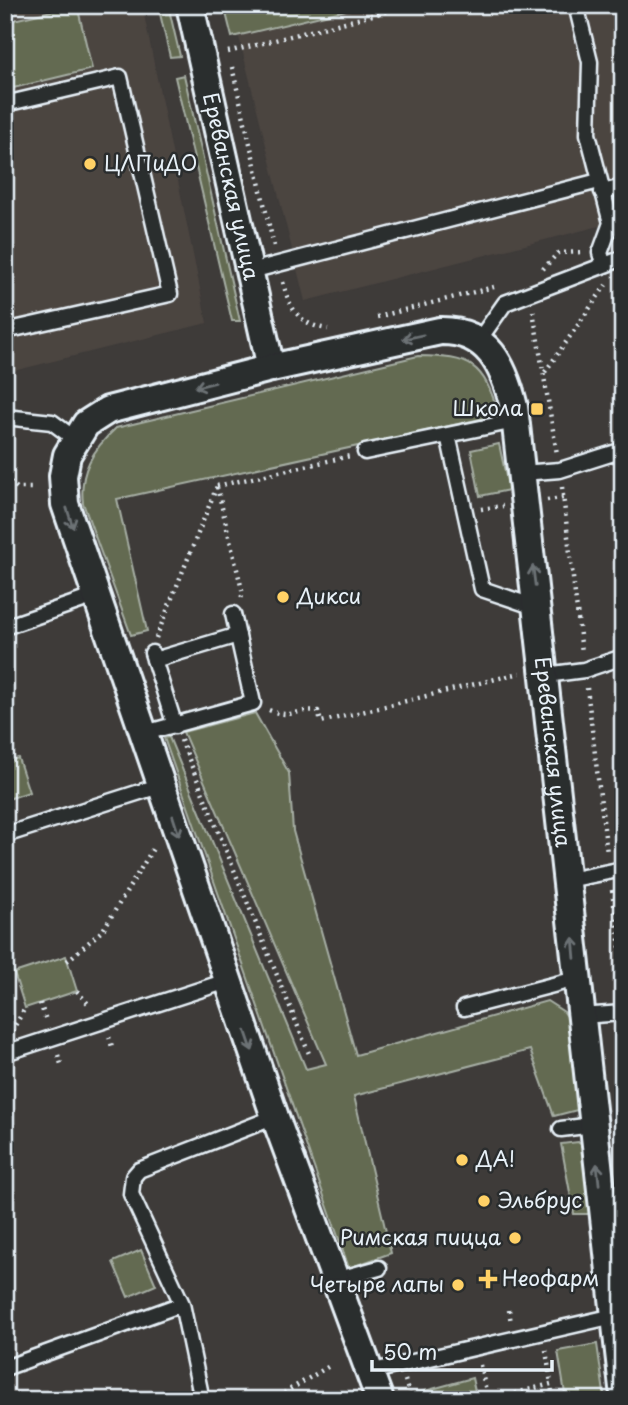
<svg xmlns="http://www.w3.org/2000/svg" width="628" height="1405" viewBox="0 0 628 1405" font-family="'Playpen Sans',sans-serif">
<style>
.built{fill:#4c4541}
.green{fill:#646b51;stroke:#a6aea4;stroke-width:2}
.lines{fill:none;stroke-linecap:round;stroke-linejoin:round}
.service-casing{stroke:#e8f1f8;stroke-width:19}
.minor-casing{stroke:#e8f1f8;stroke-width:32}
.path{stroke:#e8f1f8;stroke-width:4.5;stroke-dasharray:2 5;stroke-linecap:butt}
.service{stroke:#2a2d2e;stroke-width:14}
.minor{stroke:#2a2d2e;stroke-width:26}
.oneway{stroke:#6c7275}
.poi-dot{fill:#ffd166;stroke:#2a2d2e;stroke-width:2.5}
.labels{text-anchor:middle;stroke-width:5;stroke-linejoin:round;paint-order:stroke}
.poi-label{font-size:21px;fill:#e8f1f8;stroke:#2a2d2e;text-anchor:start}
.street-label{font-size:21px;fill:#e8f1f8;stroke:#2a2d2e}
</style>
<rect width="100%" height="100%" fill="#3e3b39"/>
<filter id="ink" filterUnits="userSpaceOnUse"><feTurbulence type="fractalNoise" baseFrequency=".0143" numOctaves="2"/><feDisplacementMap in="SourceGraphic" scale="14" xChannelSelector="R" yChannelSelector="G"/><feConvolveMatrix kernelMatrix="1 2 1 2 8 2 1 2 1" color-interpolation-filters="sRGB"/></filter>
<g filter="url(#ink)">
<path class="built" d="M5 5H142L207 323 5 373Z
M231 5H623V220L305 301Z"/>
<path class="green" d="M77 5 92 69 5 90V22Z
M158 5H168L180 56 170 57Z
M224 5H367L232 37Z
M184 75 240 321H232L175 77Z
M418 356C472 357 483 363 499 415L117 499 147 631 131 635 83 503C79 472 93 449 116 428Z
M499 444 509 490 480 496 471 450Z
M255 713 289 773 293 831 356 1055 547 1001 564 1012 574 1027 581 1109 554 1116 530 1050 354 1096 391 1253 349 1268 164 738 169 737 306 1069 326 1064 183 732Z
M18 758 29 792 5 800V762Z
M66 956 77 991 25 1008 14 973Z
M578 1142 592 1154 591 1214H574L561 1144Z
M141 1250 156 1285 128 1297 113 1262Z
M597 1344 605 1400H566L558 1351Z
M472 1378 477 1400H416L414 1394Z"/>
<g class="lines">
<g class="service-casing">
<path id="service" d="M576 5 590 62 588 134 611 223 600 253 604 265
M5 104 120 77 170 294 5 331
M602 192 623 187
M247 272 599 181
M479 340 505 303 623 258
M5 417 52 422 75 439
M448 435 482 589 538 608
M365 452 515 421
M522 473 560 470 623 450
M5 627 95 596
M152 653 175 726
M154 660 238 635
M546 675 584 670 623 657
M145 733 253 703 233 614
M5 835 162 785
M568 880 623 869
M464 1008 576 979
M581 1016 623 1013
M5 1053 227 981
M561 1129 593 1125
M335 1280 379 1268
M5 1368 182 1304
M369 1372 614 1316
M202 1400 182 1304 131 1194 133 1177 139 1170 275 1117"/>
</g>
<g class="minor-casing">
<g id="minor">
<path id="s1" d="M190 5 271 368"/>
<path id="s2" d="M380 1400 275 1117 65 504 63 476 67 455 86 424 108 410 271 368 440 331C488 330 504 366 514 407L623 1388"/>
</g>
</g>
<path class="path" d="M228 52 412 5
M232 67 274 246
M543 269 558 253 583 252
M283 282C289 308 299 325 328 329
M533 311 557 454
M377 317 494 287
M545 372 606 285
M5 477 17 488H35
M217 486 350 456
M217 487 243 594 240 600
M562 487 582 652
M547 500 563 498
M481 509 503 506
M156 638 217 486
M587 688 607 853
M269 710C293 720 296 708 318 711L321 722 520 673
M181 740 310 1056
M612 890 623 969
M67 961 103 930 154 847
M77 991 90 1006
M40 1003 46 1020
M12 1031 25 1008
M109 1037 113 1050
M58 1055 62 1067
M6 1070 11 1085
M509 1310 511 1323
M546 1350 551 1384
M480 1365 488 1399
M405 1380 411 1400
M272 1400 331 1365
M488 1400 551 1384 553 1400"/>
<use href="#service" class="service"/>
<use href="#minor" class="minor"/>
</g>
<defs><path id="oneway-shaft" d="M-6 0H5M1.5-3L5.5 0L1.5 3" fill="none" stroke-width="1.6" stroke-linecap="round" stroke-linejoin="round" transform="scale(1.75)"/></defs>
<g class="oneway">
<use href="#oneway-shaft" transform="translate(413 337) rotate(168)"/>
<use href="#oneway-shaft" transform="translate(205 385) rotate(166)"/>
<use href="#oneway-shaft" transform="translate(70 518) rotate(72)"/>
<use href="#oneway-shaft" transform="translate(534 576) rotate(-97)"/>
<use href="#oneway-shaft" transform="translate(176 826) rotate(72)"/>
<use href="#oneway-shaft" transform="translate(574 948) rotate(-95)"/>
<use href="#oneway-shaft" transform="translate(249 1041) rotate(71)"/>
<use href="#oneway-shaft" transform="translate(598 1174) rotate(-96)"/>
</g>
</g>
<g class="poi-dot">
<circle cx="90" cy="164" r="7"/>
<rect x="530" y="402" width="14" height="14" rx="3.5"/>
<circle cx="283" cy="597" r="7"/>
<circle cx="462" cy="1160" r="7"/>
<circle cx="484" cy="1201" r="7"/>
<circle cx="515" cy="1238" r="7"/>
<path d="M484.5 1268.5h7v7h7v7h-7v7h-7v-7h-7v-7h7z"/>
<circle cx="458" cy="1285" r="7"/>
</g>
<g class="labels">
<g class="poi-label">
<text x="104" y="171">ЦЛПиДО</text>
<text x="523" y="416" text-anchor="end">Школа</text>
<text x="297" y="604">Дикси</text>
<text x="476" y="1167">ДА!</text>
<text x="498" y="1208">Эльбрус</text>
<text x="501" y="1245" text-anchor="end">Римская пицца</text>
<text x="502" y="1286">Неофарм</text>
<text x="444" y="1292" text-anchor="end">Четыре лапы</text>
</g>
<g class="street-label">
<text dy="7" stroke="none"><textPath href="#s1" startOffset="186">Ереванская улица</textPath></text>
<text dy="7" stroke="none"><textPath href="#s2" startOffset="1867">Ереванская улица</textPath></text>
</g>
</g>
<rect width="628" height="1405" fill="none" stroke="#2a2d2e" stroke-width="28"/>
<rect x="14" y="14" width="600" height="1377" fill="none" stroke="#e8f1f8" stroke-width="2.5" filter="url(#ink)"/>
<path d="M372 1360v10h180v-10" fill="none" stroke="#e8f1f8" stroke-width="3.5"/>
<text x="383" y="1360" font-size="21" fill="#e8f1f8" stroke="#2a2d2e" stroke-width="5" paint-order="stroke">50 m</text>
</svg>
